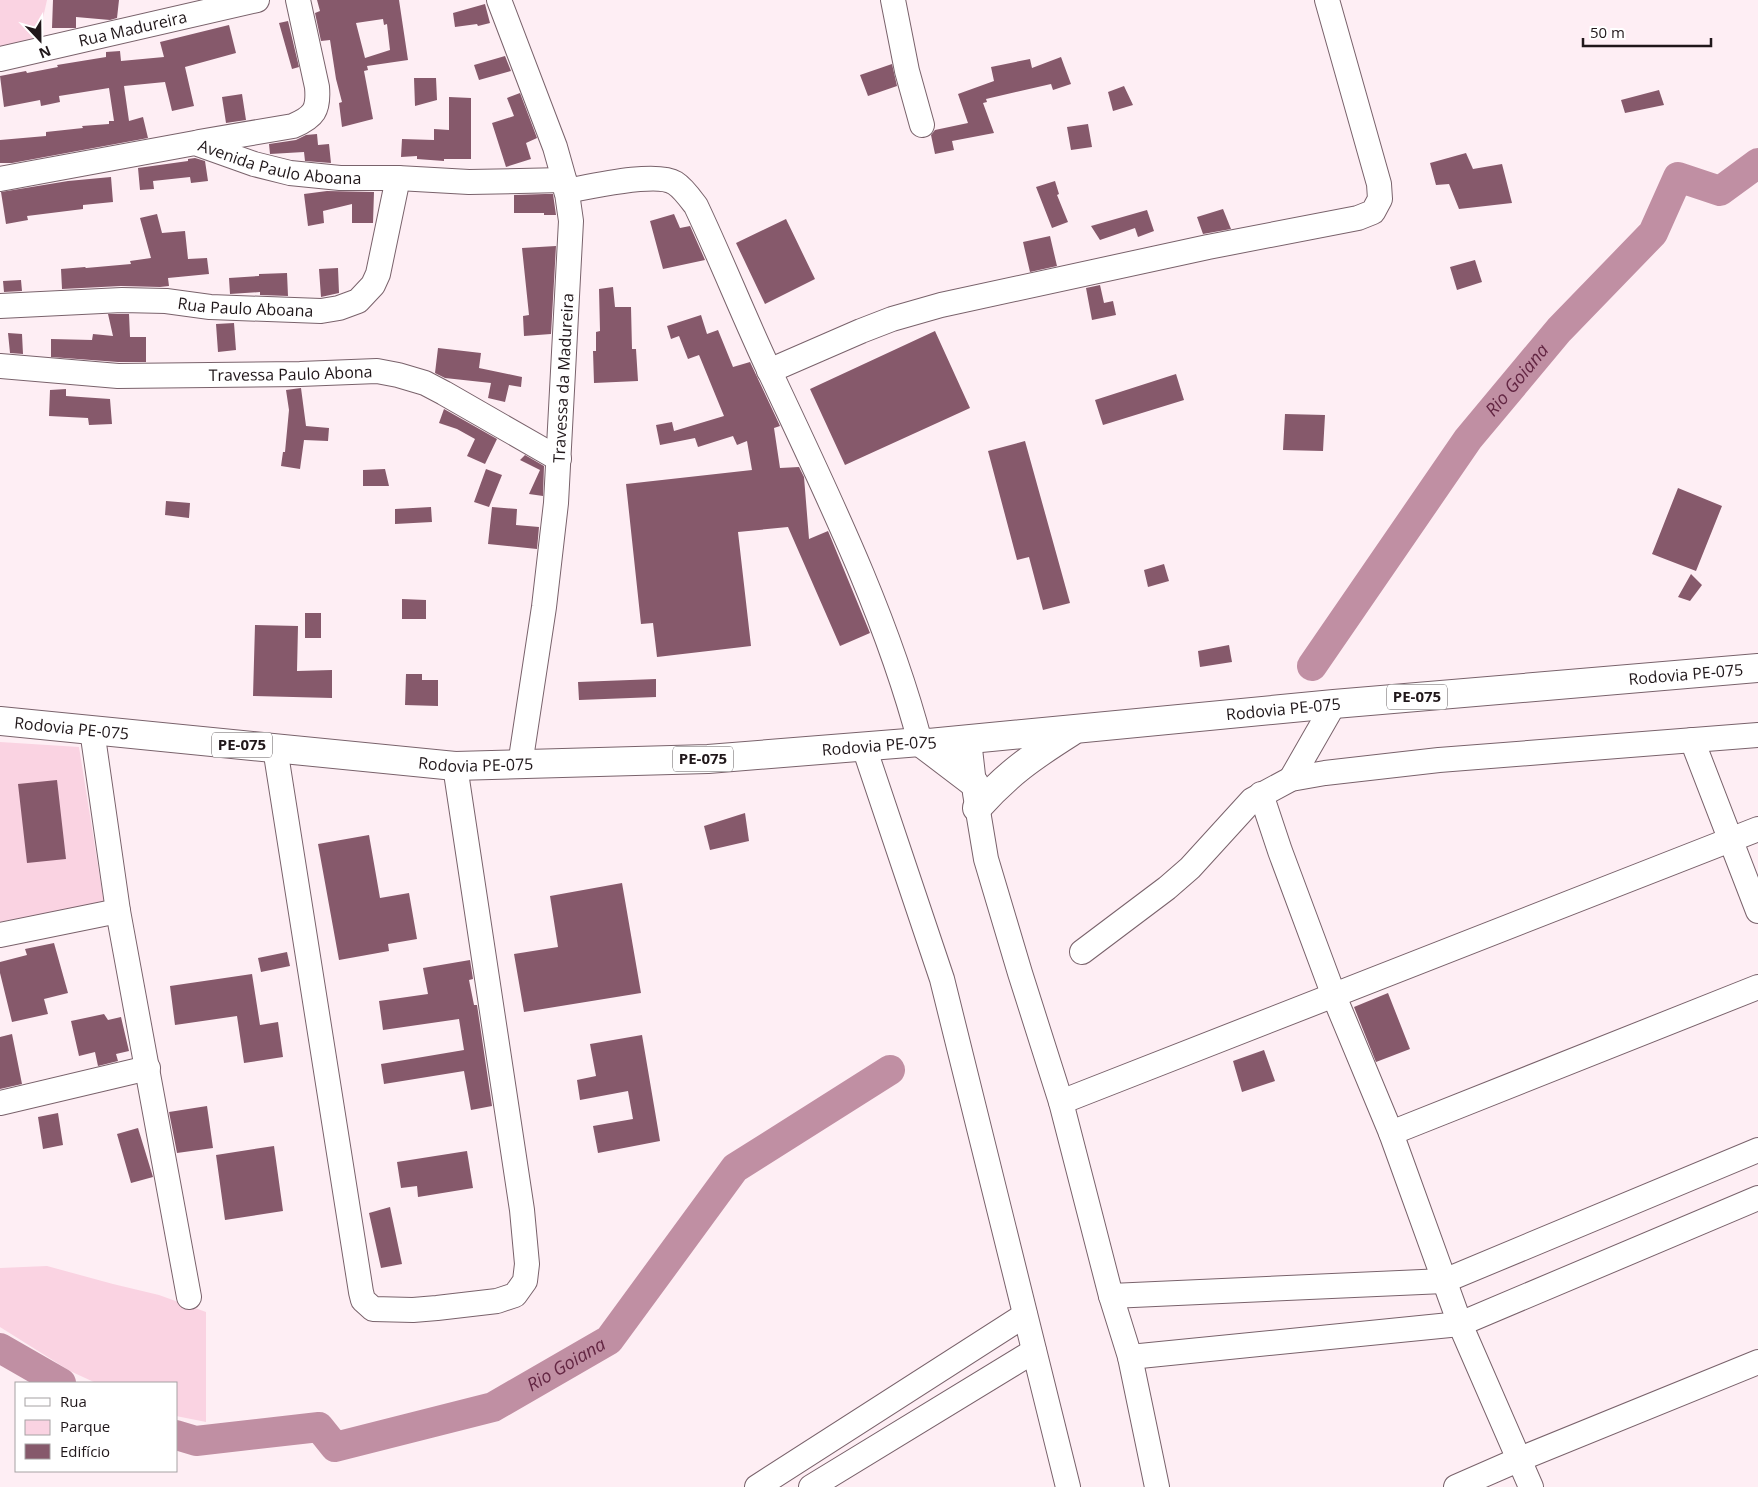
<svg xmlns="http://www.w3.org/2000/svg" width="1758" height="1487" viewBox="0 0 1758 1487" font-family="'Open Sans',sans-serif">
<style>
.green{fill:#fad3e2}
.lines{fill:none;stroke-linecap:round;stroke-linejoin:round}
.river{stroke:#c08fa3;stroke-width:30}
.building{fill:#86596b;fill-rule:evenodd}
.minor-casing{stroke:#79626b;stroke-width:26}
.major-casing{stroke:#79626b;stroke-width:30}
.minor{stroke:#fff;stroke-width:24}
.major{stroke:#fff;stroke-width:28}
.labels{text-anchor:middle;stroke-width:4;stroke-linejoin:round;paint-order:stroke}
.shield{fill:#fff;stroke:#635d5f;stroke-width:1}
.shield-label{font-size:15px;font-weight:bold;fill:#20171a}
.street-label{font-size:16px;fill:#20171a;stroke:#fff}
.water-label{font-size:18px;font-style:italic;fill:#632643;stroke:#fff}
</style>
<rect width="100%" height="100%" fill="#feeef4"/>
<path class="green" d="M0 0H47L38 40 0 47Z
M0 742 79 747 104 903 0 922Z
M47 1266 113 1284 159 1295 206 1312V1422L176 1416V1383H96L70 1371 0 1327V1268Z"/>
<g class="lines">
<g class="river">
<path id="s1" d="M1312 666 1468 439 1559 330 1653 233 1678 177 1720 191 1758 163"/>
<path d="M0 1348 61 1383"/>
<path id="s2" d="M176 1435 196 1441 319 1427 335 1447 493 1407 609 1340 735 1168 890 1070"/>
</g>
</g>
<path class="building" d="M53 0H119L117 18 110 20 76 17V28H52Z
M317 0H399L408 60 367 66 368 70 364 71 373 119 342 127 339 103 342 102 336 79 330 40 321 41 315 13 320 11ZM383 19 384 25 387 24 390 50 365 58 356 23Z
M485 4 490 23 478 26 477 24 455 27 453 13Z
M288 21 299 67 292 69 279 23Z
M229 25 236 53 185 67 194 106 172 111 165 82 124 86 129 121 143 117 148 138 12 163H0V140L46 136V132L83 128 82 126 109 124V121H114L109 88 59 96 60 102 41 106 40 100 4 107 0 76 26 71 27 73 58 67 57 65 106 57V52L120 51 121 61 164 57 160 42Z
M505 56 511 71 479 80 474 65Z
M1061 57 1071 84 1053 90 1051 84 986 99 987 102 983 103 994 133 952 141 954 150 935 154 931 135 935 130 968 123 958 94 994 81 991 67 1030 59 1032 68Z
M892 64 897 86 868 96 860 75Z
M414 78H436L437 100 415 106Z
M1124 86 1133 105 1113 111 1108 92Z
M1659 90 1664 105 1625 113 1621 100Z
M520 93 537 138 526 143 531 159 506 167 492 123 514 116 507 98Z
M242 94 246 120 226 123 222 97Z
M449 97 471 98V159H444V161L417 159V156L401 157 402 139 434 140V129L449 130Z
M1088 124 1092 147 1071 150 1067 127Z
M317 134 318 145 329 144 331 163 305 161 304 152 270 154 269 144 296 140 306 135Z
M1466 153 1473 169 1502 164 1512 203 1459 209 1449 184 1436 185 1430 163Z
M195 158 205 161 208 181 191 183 190 177 153 181 154 189 140 190 138 168 188 161V159Z
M111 177 113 202 83 205V209L27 216 28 220 6 224 1 192 68 181Z
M1055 181 1059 194 1057 195 1068 222 1052 228 1036 187Z
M327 191 374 192 373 223H352V204L323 211 324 223 308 226 304 194Z
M545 194H553L556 215H544V213H514V195Z
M1223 209 1231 229 1203 234 1197 217Z
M1147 210 1154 231 1138 237 1135 228 1100 240 1091 226Z
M157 214 162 233 185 231 188 259 207 258 209 274 168 278 169 286 160 287 121 286 62 289 61 269 85 267 86 268 131 264 130 261 151 258 140 218Z
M674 214 680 228 690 226 705 260 663 269 650 221Z
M786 219 815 279 765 304 736 243Z
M1050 236 1057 266 1030 272 1023 242Z
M556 246 551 334 524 336 523 316 529 315 522 248Z
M1475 260 1482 282 1457 290 1450 267Z
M338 268 339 293 321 297 319 269Z
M287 273 288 296 260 295V292L230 294 229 278 259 276V274Z
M21 280 22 291 4 292 3 281Z
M1100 285 1104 303 1113 301 1116 315 1092 320 1086 288Z
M613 287 615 307H631L632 349H636L638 381 594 383 593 351H596V332L600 331 599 289Z
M108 314H129L130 337H146V362H118L51 357V339L92 340 93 334 113 336Z
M701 315 707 334 718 330 733 367 750 362 780 426 774 428 780 468 799 467 804 477 809 539 828 531 870 633 840 646 788 527 738 532 751 646 657 657 653 623 641 624 626 484 752 470 747 441 737 445 733 436 698 447 695 438 660 445 656 425 672 422 674 431 724 416 699 355 688 359 679 336 671 339 667 326Z
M234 323 236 350 218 352 216 324Z
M935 331 970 408 845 465 810 389Z
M8 333 22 334 23 354 10 353Z
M438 348 481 353 479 368 522 377 521 387 509 385 505 402 488 398 491 383 445 378 435 373Z
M1176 374 1184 400 1103 425 1095 400Z
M301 388 306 426 329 428 328 441 304 440 300 469 281 466 283 452H285L289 410 286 390Z
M66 389V396L110 399 112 424 89 425 88 418 49 416 50 390Z
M444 409 497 439 485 464 467 456 475 439 457 429 439 423Z
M1285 414 1325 415 1323 451 1283 450Z
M1025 441 1070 603 1043 610 1029 557 1017 560 988 451Z
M525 455 544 466 543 496 529 494 540 470 520 460Z
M385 469 389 486H363V470Z
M486 469 502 475 489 507 474 502Z
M1678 488 1722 506 1696 571 1652 554Z
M166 501 190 503 189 518 165 515Z
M431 507 432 522 395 524V509Z
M492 507 517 509 516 525 539 527 537 549 488 544Z
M1164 564 1169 581 1148 587 1144 570Z
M1691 574 1702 585 1690 601 1678 597Z
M402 599 426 600V619H402Z
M305 613H321V638H305Z
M255 625 298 626 297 671 332 670V698L253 696Z
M1229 645 1232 662 1200 667 1198 651Z
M406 674H422V680H438V706L405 705Z
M656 679V697L579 700 578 682Z
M57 780 66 859 27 863 18 784Z
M745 813 749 841 710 850 704 826Z
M369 835 380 898 409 893 417 939 388 944 389 951 339 960 318 844Z
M622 883 641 993 524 1012 514 954 558 947 550 896Z
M54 943 68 993 44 999 48 1014 12 1022 0 973V962L27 955 25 949Z
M287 952 290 966 261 972 258 958Z
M470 960 473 979 469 980 474 1005H477L492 1106 471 1110 464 1071 384 1084 381 1064 464 1050 459 1019 383 1030 379 1001 428 994 423 968Z
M252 974 260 1025 278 1022 283 1057 244 1063 237 1016 175 1025 170 986Z
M1388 993 1410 1049 1376 1062 1354 1007Z
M104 1014 108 1020 121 1017 129 1051 116 1054 118 1061 98 1066 95 1052 79 1056 71 1021Z
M12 1034 22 1084 0 1089V1037Z
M642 1035 660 1141 598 1153 593 1126 633 1119 628 1091 580 1100 577 1080 596 1076 590 1044Z
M1264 1050 1275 1081 1242 1092 1233 1061Z
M207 1106 213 1148 177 1153 169 1112Z
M58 1113 63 1145 43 1149 38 1117Z
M138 1128 153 1177 131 1183 117 1134Z
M274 1146 283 1211 225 1220 216 1155Z
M467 1151 473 1188 418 1197 417 1186 401 1188 397 1162Z
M390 1207 402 1264 381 1268 369 1213Z"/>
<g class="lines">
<g class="minor-casing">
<g id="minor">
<path d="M499 0 555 147 566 186 571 221 556 503 544 607 520 765"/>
<path d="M893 0 907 71 922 125"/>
<path id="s3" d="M0 59 257 0"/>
<path d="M199 142 293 126C314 117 319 110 317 87L298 0"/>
<path id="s4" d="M0 179 195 143 254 164 290 173 340 178H398L469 182 564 180"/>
<path d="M566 191C589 187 656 171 675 183 683 188 690 198 696 206 722 261 744 317 770 372 826 492 886 613 920 742"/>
<path id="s5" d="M0 306 122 300 166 301 210 307 321 311 339 308 358 301 373 285 378 274 398 178"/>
<path id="s6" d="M0 366 118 376 300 374 377 371 398 375 425 383 444 393 559 459"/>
<path d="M769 371 861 331 892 319 941 305 1208 247 1358 218 1373 212 1380 199 1379 184 1327 0"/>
<path d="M92 730 118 911 189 1297"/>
<path d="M969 740 975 793 986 859 1020 973 1061 1102 1111 1296 1130 1357 1157 1487"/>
<path d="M1692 740 1758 911"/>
<path d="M864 747 942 979 1068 1487"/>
<path d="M275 748 361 1292 363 1300 373 1309 413 1310 437 1308 497 1301 515 1295 525 1281 527 1264 522 1210 455 766"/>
<path d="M1291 779 1334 704"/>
<path d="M1261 794 1280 851 1334 996 1391 1133 1460 1324 1531 1487"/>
<path d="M0 935 118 911"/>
<path d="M1082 952 1167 888 1190 868 1252 800 1291 779 1325 773 1439 760 1758 735"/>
<path d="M1061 1102 1758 829"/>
<path d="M0 1103 148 1068"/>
<path d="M1391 1133 1758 987"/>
<path d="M1111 1296 1444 1281 1758 1150"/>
<path d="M1130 1357 1460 1324 1758 1198"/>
<path d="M757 1487 1025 1315"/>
<path d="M811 1487 1034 1351"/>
<path d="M1456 1487 1520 1459 1758 1362"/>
</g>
</g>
<g class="major-casing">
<g id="major">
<path id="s7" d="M0 721 455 766 708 759 920 742 929 743 1334 704 1758 668"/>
<path d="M920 742 974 783"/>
<path d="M977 808C1007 774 1033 756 1071 732"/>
</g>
</g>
<use href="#minor" class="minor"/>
<use href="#major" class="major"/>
</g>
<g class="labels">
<g class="shield">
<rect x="1387" y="684.5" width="60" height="25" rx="4"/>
<rect x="212" y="732.5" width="60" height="25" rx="4"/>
<rect x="673" y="746.5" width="60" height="25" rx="4"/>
</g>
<g class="shield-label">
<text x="1417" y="702">PE-075</text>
<text x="242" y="750">PE-075</text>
<text x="703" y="764">PE-075</text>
</g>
<g class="street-label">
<text dy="6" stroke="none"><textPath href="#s3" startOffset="136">Rua Madureira</textPath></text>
<text dy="6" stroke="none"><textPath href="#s4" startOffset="286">Avenida Paulo Aboana</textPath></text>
<text dy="6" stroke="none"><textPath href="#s5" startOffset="246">Rua Paulo Aboana</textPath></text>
<text dy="6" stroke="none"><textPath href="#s6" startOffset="291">Travessa Paulo Abona</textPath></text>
<text transform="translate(563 378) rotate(-87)" y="6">Travessa da Madureira</text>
<text dy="6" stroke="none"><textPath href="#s7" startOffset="1692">Rodovia PE-075</textPath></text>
<text dy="6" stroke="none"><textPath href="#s7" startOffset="1288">Rodovia PE-075</textPath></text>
<text dy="6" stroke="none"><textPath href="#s7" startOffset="72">Rodovia PE-075</textPath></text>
<text dy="6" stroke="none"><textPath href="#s7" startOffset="882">Rodovia PE-075</textPath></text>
<text dy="6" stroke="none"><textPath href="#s7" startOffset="478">Rodovia PE-075</textPath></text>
</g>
<g class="water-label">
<text dy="6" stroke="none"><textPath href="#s1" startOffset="352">Rio Goiana</textPath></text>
<text dy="6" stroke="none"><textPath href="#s2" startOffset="418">Rio Goiana</textPath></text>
</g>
</g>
<rect x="15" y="1382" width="162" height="90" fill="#ffffff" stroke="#a6a2a3"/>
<rect x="25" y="1398" width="25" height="8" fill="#ffffff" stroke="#a6a2a3"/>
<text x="60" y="1407" font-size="15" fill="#20171a">Rua</text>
<rect x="25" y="1420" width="25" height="15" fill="#fad3e2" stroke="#a6a2a3"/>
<text x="60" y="1432" font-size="15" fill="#20171a">Parque</text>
<rect x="25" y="1444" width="25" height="15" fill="#86596b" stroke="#a6a2a3"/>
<text x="60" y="1457" font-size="15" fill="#20171a">Edifício</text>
<g transform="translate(40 40) rotate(158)" stroke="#ffffff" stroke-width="4" paint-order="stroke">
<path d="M0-4L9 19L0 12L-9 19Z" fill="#20171a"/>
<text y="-8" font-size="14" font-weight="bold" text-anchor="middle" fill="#20171a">N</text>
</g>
<path d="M1583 38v8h128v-8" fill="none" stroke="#20171a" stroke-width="2.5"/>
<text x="1590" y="38" font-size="15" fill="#20171a" stroke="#ffffff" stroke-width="4" paint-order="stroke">50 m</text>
</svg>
